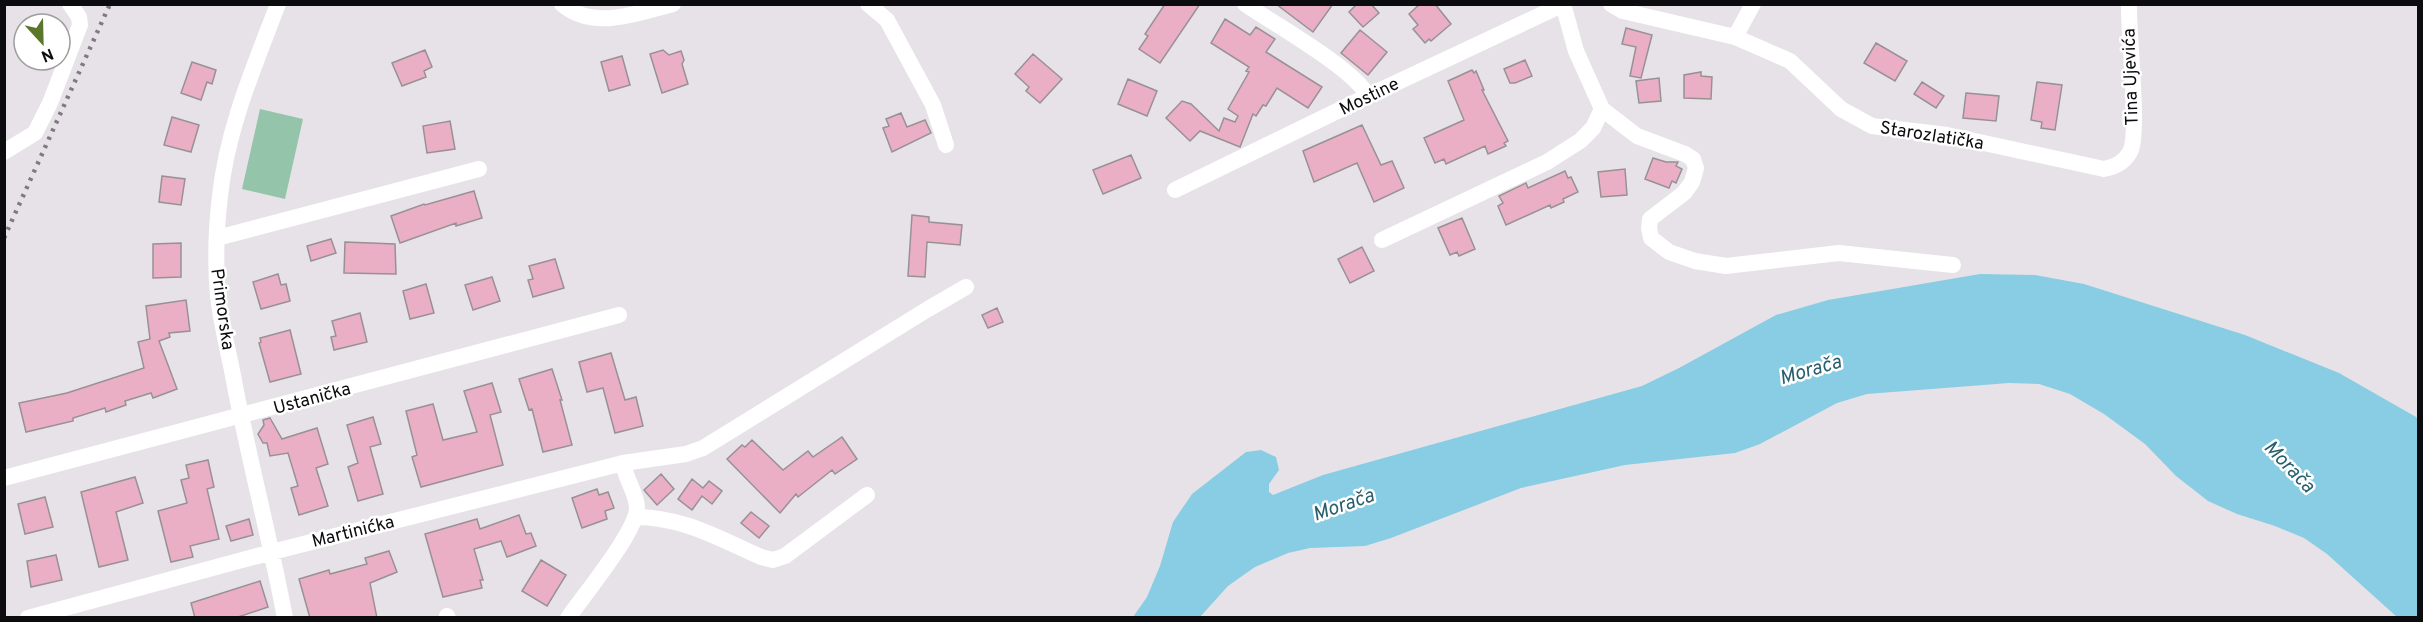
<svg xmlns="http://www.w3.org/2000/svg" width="2423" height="622" viewBox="0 0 2423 622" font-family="Overpass,sans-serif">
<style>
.green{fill:#94c5ab}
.water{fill:#88cde3}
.building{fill:#ebafc5;stroke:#989194;stroke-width:1.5}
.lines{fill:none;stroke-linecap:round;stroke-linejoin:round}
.street{stroke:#fff;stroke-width:16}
.rail{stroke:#7e7a7f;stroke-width:4.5;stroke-dasharray:3 6;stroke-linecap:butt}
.labels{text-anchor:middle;stroke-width:5;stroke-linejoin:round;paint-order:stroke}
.street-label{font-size:18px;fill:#0c0b0d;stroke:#fff}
.water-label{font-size:20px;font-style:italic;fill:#275f6f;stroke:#fff}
</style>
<rect width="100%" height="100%" fill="#e7e2e8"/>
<path class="green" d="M260 109 303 119 285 199 242 189Z"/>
<path class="water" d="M1980 274 2035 275 2084 284 2245 335 2339 373 2416 417 2418 420V617H2397L2327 554 2304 538 2275 526 2237 514 2208 501 2176 476 2145 444 2104 414 2070 394 2039 384 2009 383 1867 394 1837 403 1760 444 1735 453 1625 465 1521 488 1391 538 1365 546 1310 548 1288 553 1255 567 1228 586 1200 617H1133L1147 597 1160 566 1173 522 1192 494 1246 452 1261 450 1276 457 1279 470 1269 484V492L1273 495 1323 475 1642 386 1679 368 1776 315 1828 300Z"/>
<path class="building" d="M1165 4H1200L1160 63 1139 49 1148 36 1145 34Z
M1276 4H1333L1313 32Z
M1357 4H1371L1379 13 1363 27 1349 12Z
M1420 4H1435L1451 24 1431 41 1429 39 1425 43 1413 29 1418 25 1409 14Z
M1225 19 1250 35 1256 27 1275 39 1266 52 1322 87 1308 108 1277 88 1266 106 1263 105 1256 116 1253 114 1240 147 1200 131 1190 141 1166 118 1182 101 1191 104 1219 131 1224 118 1235 122 1238 116 1228 109 1249 72 1246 71 1249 67 1211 43Z
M1626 28 1652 35 1641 78 1630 76 1636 47 1622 44Z
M1360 30 1387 52 1368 75 1341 53Z
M1876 43 1907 61 1895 81 1864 63Z
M425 50 432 67 424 71 426 77 402 86 392 63Z
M663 50 669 55 681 51 684 60 682 64 688 84 662 93 650 54Z
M1033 54 1062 79 1040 103 1026 91 1029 87 1015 74Z
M622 56 630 85 609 91 601 62Z
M1525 60 1532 76 1515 83H1510L1504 69Z
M192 62 216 70 212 84 207 82 201 100 181 93Z
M1472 70 1474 73 1476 71 1484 90H1482L1508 141 1504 143 1506 146 1488 154 1485 146 1446 164 1444 159 1435 163 1424 138 1464 120 1448 81Z
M1701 72V76L1712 77 1711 99 1684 98V75Z
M1659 78 1661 101 1639 103 1636 81Z
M1128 79 1157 91 1147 116 1118 104Z
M1922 82 1944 96 1936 108 1914 94Z
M2037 82 2062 85 2055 130 2041 128 2042 122 2031 120Z
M1966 93 1999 96 1996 121 1963 118Z
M901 113 907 127 925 120 931 133 892 152 883 128 889 126 886 119Z
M172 117 199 125 191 152 164 145Z
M450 121 455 149 427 153 423 126Z
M1362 125 1381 165 1392 161 1404 188 1374 202 1357 163 1314 182 1303 151Z
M1131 155 1141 178 1103 194 1093 170Z
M1653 158 1666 162H1678L1676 166 1682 169 1676 183 1672 181 1669 188 1645 179Z
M1625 169 1627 195 1601 197 1598 172Z
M1565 171 1568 178 1571 177 1578 192 1563 199 1564 202 1551 208 1550 205 1506 225 1498 206 1503 203 1499 196 1526 183 1528 188Z
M162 176 185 179 181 205 159 202Z
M474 191 482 218 456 226V223L400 243 391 216 424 204 425 205Z
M912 215 929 217V222L962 225 960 245 927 242 925 277 908 276Z
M1462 218 1475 249 1459 256 1457 252 1450 255 1438 228Z
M331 239 336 253 311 261 307 246Z
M345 242 395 244 396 274 344 273Z
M181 243V277L153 278V244Z
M1362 247 1374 271 1350 283 1338 259Z
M555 259 564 288 533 297 528 280 533 279 529 266Z
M278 274 281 285 286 284 290 301 261 309 253 282Z
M492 277 500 301 473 310 465 285Z
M426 284 434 313 410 319 403 291Z
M186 300 190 331 169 333 170 337 159 341 177 389 153 398 151 393 125 401 126 405 106 412 105 408 73 418V421L26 432 19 403 67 393 144 368 138 342 150 339 146 306Z
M997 308 1003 322 988 328 982 315Z
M360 313 367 342 334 350 331 337 336 336 332 321Z
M290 330 301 374 270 382 259 343 261 342 260 338Z
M611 353 625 400 636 397 643 426 615 433 603 388 587 392 579 362Z
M552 369 562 400H560L572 445 543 452 532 409 529 410 519 379Z
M492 383 501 412 490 415 503 465 421 487 412 457 417 455 406 411 433 404 443 440 477 432 464 391Z
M373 417 381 444 370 447 383 494 358 501 348 467 358 463 347 425Z
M270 418 282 439 317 428 328 464 316 468 328 506 299 515 291 488 298 486 288 453 270 456 267 443H263L258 434 264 425 263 420Z
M842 437 857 459 835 474 832 470 798 497 796 494 780 513 727 459 742 445 745 447 752 440 783 470 808 451 813 457Z
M208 460 214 487 207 489 219 539 190 546 193 557 171 562 158 511 187 503 181 480 189 478 186 465Z
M661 474 674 489 657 505 644 490Z
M135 477 143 503 116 512 128 560 99 567 81 492Z
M692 479 703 488 709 481 722 491 712 504 702 496 692 510 678 499Z
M597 489 599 495 608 492 614 508 605 511 607 519 582 528 572 498Z
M45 497 53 527 25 534 18 504Z
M751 512 769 526 759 538 741 523Z
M519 515 526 534 531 533 536 546 507 557 501 541 474 549 483 580H480L482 588 443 597 425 534 477 519 480 529Z
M249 519 253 535 231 541 226 526Z
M389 551 397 572 370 583 377 618H310L299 579 329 570 330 574 367 564 365 558Z
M56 555 62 580 31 587 27 561Z
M541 560 566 575 547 606 522 591Z
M260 581 268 607 235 618H195L191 603Z"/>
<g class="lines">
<path class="street" d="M278 4C254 67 227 129 220 196 216 229 215 263 218 296 221 324 229 353 234 381 249 460 270 538 285 618
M562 4C593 31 638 13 673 4
M868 4 887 20 933 105 946 145
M1245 4C1274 24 1353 68 1368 96
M1563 4 1576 51 1602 109 1637 136 1685 154 1693 159 1696 168 1692 182 1684 193 1650 219 1649 228 1651 238 1669 252 1695 261 1726 266 1839 253 1953 265
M1611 4 1623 11 1735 37 1790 61 1841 109 1872 126 1947 135 2104 169C2115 167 2124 163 2130 152 2140 134 2128 33 2129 4
M1735 37 1753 4
M4 152 35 133 50 103 80 25 79 17 70 4
M1175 190 1368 96 1564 4
M217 238 479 169
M1382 240 1547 162 1580 141 1593 128 1602 109
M623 463 686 454 703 448 928 309 966 287
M4 478 619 315
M635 517C683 517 718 538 761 557L773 560 785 556 867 495
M447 616 448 618
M28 618 272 552 623 463C625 478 636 492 637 507 638 530 583 596 568 618"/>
<path class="rail" d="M4 238 110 4"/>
</g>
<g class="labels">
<g class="street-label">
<text transform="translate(2130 77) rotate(-92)" y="6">Tina Ujevića</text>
<text transform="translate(1369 96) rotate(-26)" y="6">Mostine</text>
<text transform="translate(1932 135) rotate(9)" y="6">Starozlatička</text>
<text transform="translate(223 309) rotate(82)" y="6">Primorska</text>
<text transform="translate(312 398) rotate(-15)" y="6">Ustanička</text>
<text transform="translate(353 531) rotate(-14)" y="6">Martinićka</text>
</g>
<g class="water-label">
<text transform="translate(1810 369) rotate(-16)" y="7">Morača</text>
<text transform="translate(2290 466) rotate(46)" y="7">Morača</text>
<text transform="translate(1343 504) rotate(-19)" y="7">Morača</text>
</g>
</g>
<rect width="2423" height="622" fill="none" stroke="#0c0b0d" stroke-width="12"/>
<g transform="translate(42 42) rotate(158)"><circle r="28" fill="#ffffff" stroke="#9e9d9e" stroke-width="1.5"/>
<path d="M0-4.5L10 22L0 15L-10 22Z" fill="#5a762a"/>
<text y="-9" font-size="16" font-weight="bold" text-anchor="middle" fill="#0c0b0d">N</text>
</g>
</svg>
